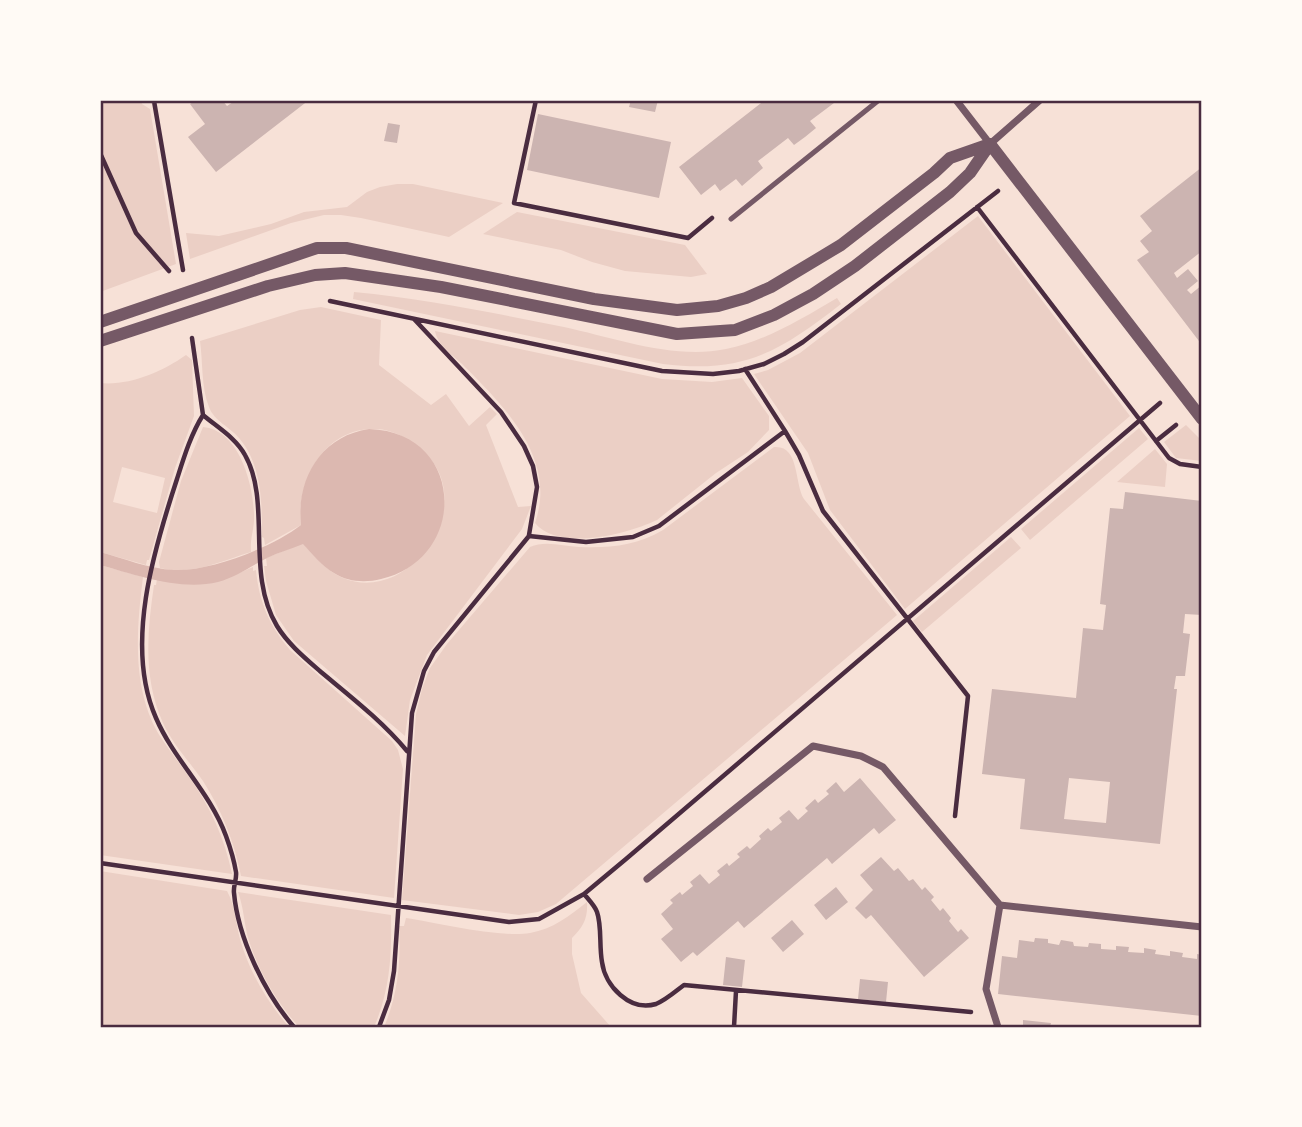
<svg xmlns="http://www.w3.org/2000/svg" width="1302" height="1127" viewBox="0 0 1302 1127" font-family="'Crimson Pro',serif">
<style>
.green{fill:#ebcfc5;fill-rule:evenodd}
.water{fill:#dcb8b0}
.building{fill:#ccb4b1;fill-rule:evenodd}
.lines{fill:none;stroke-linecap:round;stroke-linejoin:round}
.path{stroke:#4a2c40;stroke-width:4.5}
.service{stroke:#755966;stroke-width:5}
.minor{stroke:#755966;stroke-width:7}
.tertiary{stroke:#755966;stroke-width:12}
.neatline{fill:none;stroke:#4a2c40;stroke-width:2.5}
</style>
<rect width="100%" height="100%" fill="#f7e1d7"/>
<path class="green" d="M100 100H141L142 104 150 109 176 264 100 292Z
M397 184H413L503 203 449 237 361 218 341 215H324L291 223 190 259 186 233 219 236 271 224 304 212 347 207 367 192 380 187Z
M517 212 685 245 707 274 691 277 625 271 592 262 561 250 483 234Z
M978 216 1130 416 905 609 830 510 808 453 754 374 768 370 800 353Z
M354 292C425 299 494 313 564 327 615 338 674 360 726 349 766 341 803 318 837 298L841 304C779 352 744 374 663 364L353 299Z
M321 307 381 320 379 365 431 405 446 394 469 426 490 407 497 414 486 425 518 507 531 506 522 529 427 655 410 700 405 736 294 641 276 615 266 581 264 566H267L266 558 303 543C314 557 327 571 343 578 413 607 487 494 415 445 403 436 392 430 377 429 326 426 296 479 301 525L265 545 264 538 262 537C262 503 262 465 239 438 230 427 214 421 209 407 201 387 203 362 200 341L300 310Z
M435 331 662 379 712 382 742 378 769 416V430L748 452 716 473 657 520C628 534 559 552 535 523 557 460 507 409 466 368 455 356 438 347 435 331Z
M186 355 192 360 194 416 175 468 149 560H147L146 565 100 552V383C129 386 162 372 186 355ZM122 467 165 478 157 513 113 502Z
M1186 425 1202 441V461L1176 458 1164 442Z
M203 427C241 430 255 490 254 521 253 533 250 540 251 552 221 561 192 576 160 568L159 562 181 481Z
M1139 428 1148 439 1030 540 1021 529Z
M774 447C800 445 794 483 804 499L897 615 556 904 538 912 519 915 402 900 416 714 422 689 430 668 447 644 530 547C545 540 563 546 579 547 610 548 636 546 663 530Z
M1155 449 1167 464 1165 487 1117 482Z
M1011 537 1021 548 922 632 913 621Z
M100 565 143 577C137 626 131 686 158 733 167 748 179 762 189 777 210 806 225 839 232 874L100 855Z
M253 567V571L256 570C259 602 269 625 290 650L392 741 398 750 403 769 394 898 241 876C234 841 222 811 203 781 190 762 173 745 163 723 143 678 147 633 154 585H156L157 579C202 586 212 585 253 567Z
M100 871 227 891C235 905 236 924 240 939 249 971 267 1002 289 1027H100Z
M238 892 391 915C392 954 390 991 374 1027H299C277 1003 259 972 249 941 244 925 244 908 238 892Z
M587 902C588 919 583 927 572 938V954L581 993 611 1027H384C398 995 401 961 399 926H404L406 918C438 923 500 938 530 933 553 929 569 916 587 902Z"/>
<path class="water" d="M369 429C466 432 469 559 381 579 365 583 348 582 334 573 322 566 312 554 303 544 291 549 279 552 267 558 251 566 236 577 218 582 180 591 136 575 100 565V552C123 558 149 569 174 570 209 572 273 547 301 525 296 479 321 436 369 429Z"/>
<path class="building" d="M196 100H222L227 106 236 100H309L216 172 188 137 205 124 190 104Z
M631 100H658L655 112 629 107Z
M765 100H838L810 121 816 128 805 137 794 145 788 138 758 161 763 168 742 186 736 179 720 191 715 184 701 195 679 167Z
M538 114 671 142 659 198 527 170Z
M388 123 400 125 397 143 384 141Z
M1202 167V251L1174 273 1177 278 1188 269 1198 281 1187 290 1191 294 1202 285V345L1137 260 1149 252 1140 241 1152 231 1140 216Z
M1125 492 1202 501V615L1185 614 1183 633 1190 634 1185 676H1176L1174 689H1177L1160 844 1020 829 1025 779 982 774 992 689 1076 698 1083 628 1103 630 1106 605 1100 604 1110 508 1123 509ZM1069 778 1110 782 1106 823 1064 819Z
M860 778 896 820 879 834 874 828 832 864 827 858 744 928 738 921 697 956 693 952 681 962 661 939 673 929 661 914 673 903 670 900 680 892 682 895 693 886 690 882 700 874 709 884 720 875 717 871 727 863 729 866 740 857 737 854 747 846 750 849 761 839 759 836 768 828 771 831 782 822 779 818 789 810 798 820 808 811 805 808 815 799 818 803 829 794 826 791 836 782 844 792Z
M881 857 894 871 898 868 909 881 913 879 922 890 925 887 934 897 931 900 940 911 943 908 951 918 949 921 958 932 961 929 969 938 924 977 871 915 866 919 855 908 873 890 860 875Z
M836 887 848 902 826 920 814 905Z
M792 920 804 934 783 952 771 938Z
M1035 938 1048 939V943L1059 945 1061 940 1073 942 1074 946 1088 947 1089 943 1101 944V949L1116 950V946L1129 947 1128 952 1144 953V948L1156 950 1155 954 1170 956V951L1183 953 1182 957 1197 959V954L1202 955V1016L998 994 1002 956 1017 958 1019 940 1034 942Z
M726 957 745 960 742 987 723 985Z
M860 979 888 982 886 1002 858 999Z
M1023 1020 1051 1023 1050 1027H1023Z"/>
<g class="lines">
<path class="path" d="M141 100 154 101
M159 100 154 101 183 270
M536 100 514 203 688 238 712 218
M100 153 136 233 169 271
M977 207 1169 458 1180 464 1202 467
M330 301 662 371 713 374 739 371 764 364 784 354 803 342 998 191
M414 319 501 412 524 446 533 466 537 487 529 535
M192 338 203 415C191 434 184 457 177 479 154 549 124 646 156 718 174 760 210 792 226 836 230 847 234 860 236 872 237 879 233 886 234 893 238 938 265 994 294 1027
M745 369 785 431
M203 415C217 427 236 438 245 455 272 503 245 573 277 626 288 644 305 658 321 672 351 697 382 721 407 751
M1156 441 1176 425
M100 863 509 922 539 919 584 894 626 859 1160 403
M584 894C588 899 595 906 597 912 602 926 599 946 602 962 605 986 630 1012 656 1004 666 1000 676 991 684 985L971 1012
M379 1027 389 1000 394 971 412 713 424 671 434 652 529 536 586 542 633 537 659 526 785 431 799 455 823 511 968 696 955 816
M734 1027 736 991"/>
<path class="service" d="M731 219 879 100"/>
<path class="minor" d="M956 100 990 144 1040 100
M647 879 813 746 861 756 883 767 1000 905 1202 927
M998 1027 986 989 1000 905"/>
<path class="tertiary" d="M990 144 1202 419
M100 322 317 248H346L594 299 677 310 718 306 746 298 771 287 841 245 934 173 950 158 990 144
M100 341 268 286 315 275 345 273 441 287 677 334 735 330 774 315 813 294 855 266 950 192 970 173 990 144"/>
</g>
<rect width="1302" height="1127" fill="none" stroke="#fffaf5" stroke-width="203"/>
<rect x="102" y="102" width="1098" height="924" class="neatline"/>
</svg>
